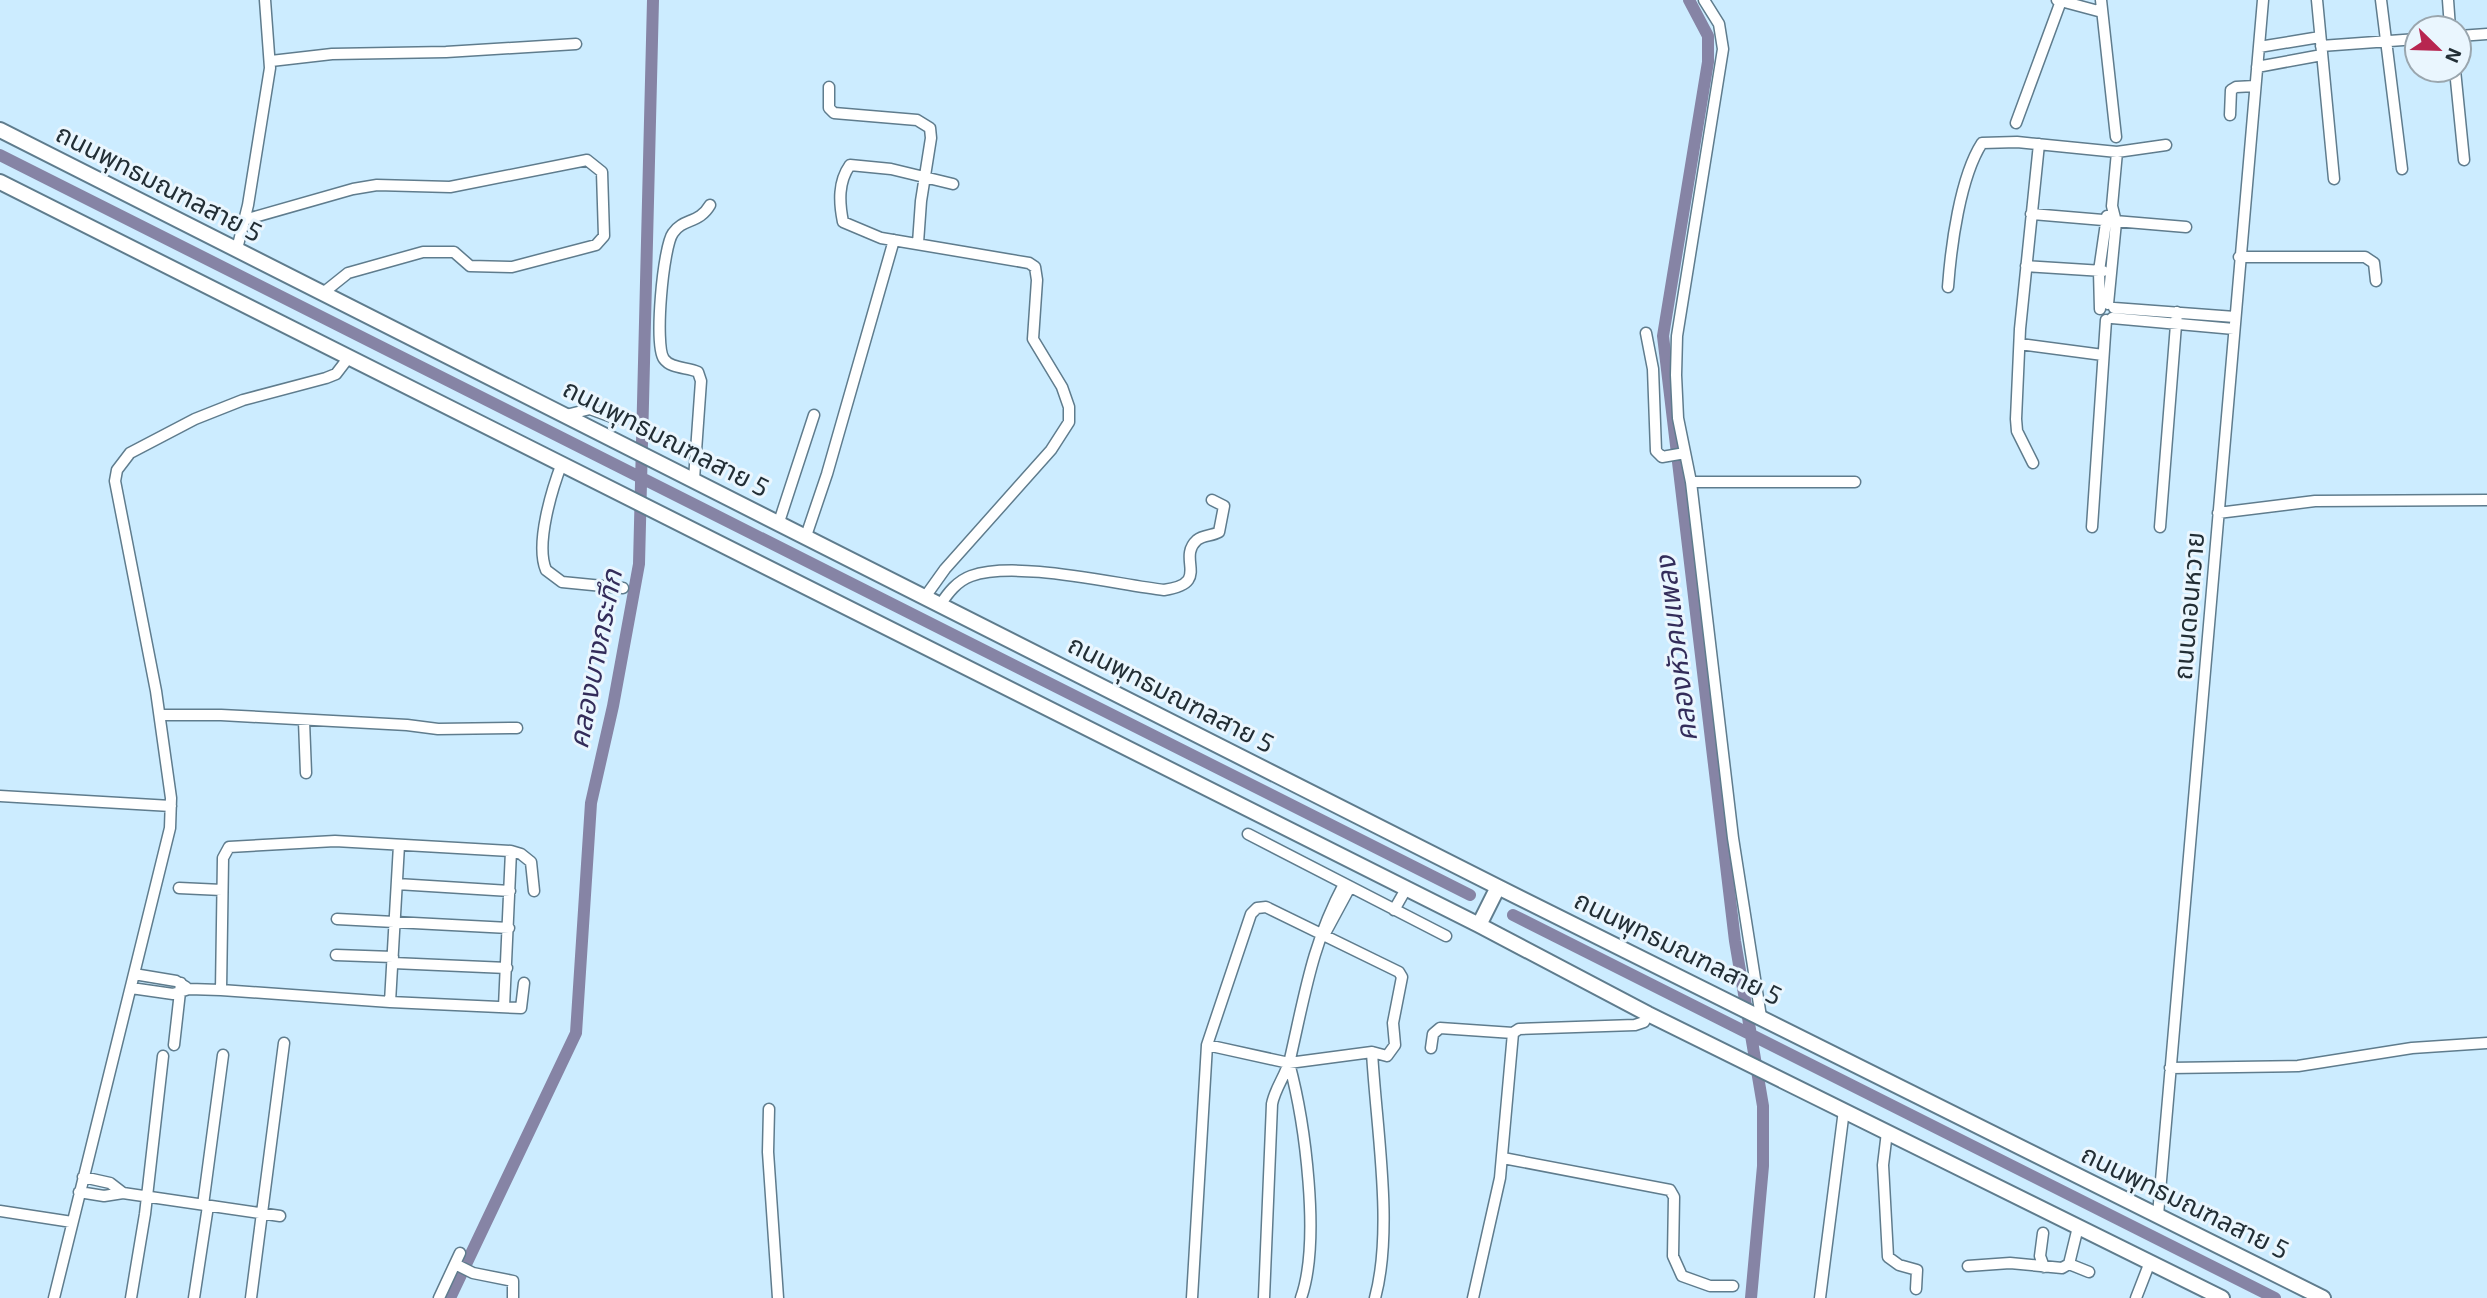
<svg xmlns="http://www.w3.org/2000/svg" width="2487" height="1298" viewBox="0 0 2487 1298" font-family="'Exo 2','Noto Sans Thai',sans-serif">
<style>
.lines{fill:none;stroke-linecap:round;stroke-linejoin:round}
.canal{stroke:#8684a5;stroke-width:12}
.minor-casing{stroke:#5f7c8d;stroke-width:13}
.secondary-casing{stroke:#5f7c8d;stroke-width:18}
.minor{stroke:#fff;stroke-width:10}
.secondary{stroke:#fff;stroke-width:14}
.labels{text-anchor:middle;stroke-width:6;stroke-linejoin:round;paint-order:stroke}
.street-label{font-size:26px;fill:#222e35;stroke:#eaf6fe}
.water-label{font-size:28px;font-style:italic;fill:#332c5a;stroke:#eaf6fe}
</style>
<rect width="100%" height="100%" fill="#ccecff"/>
<g class="lines">
<path class="canal" d="M1689 0 1708 36V62L1663 336 1735 941 1763 1106V1166L1751 1298
M0 155 1470 895
M1513 915 2275 1298
M450 1298 576 1033 591 803 613 706 639 564 653 0"/>
<g class="minor-casing">
<path id="minor" d="M1704 0 1719 24 1723 49 1677 336 1676 375 1678 418 1691 482 1733 838 1761 1017
M2057 0 2102 12
M2101 0 2116 137
M2317 0 2334 179
M2381 0 2402 169
M2448 0 2450 28
M2459 36 2487 34
M2321 46 2417 39
M2259 47 2320 37
M271 61 332 54 446 52 576 44
M2257 67 2322 55
M2455 70 2464 160
M829 87V108L834 113 917 120 930 128 931 138 921 201 918 243
M2230 115 2231 90 2236 87 2255 86
M2016 123 2061 1
M2031 214 2186 227
M244 220 353 189 377 185 450 187 587 160 602 172 604 236 596 245 512 267 470 266 454 252H423L348 273 323 293
M237 249 248 205 270 68 265 0
M2239 257H2365L2374 263 2376 281
M2026 266 2103 271
M1948 287C1951 246 1960 177 1982 143L2017 142 2117 152 2166 145
M2108 304 2116 222 2112 206 2117 152
M2114 308 2235 317
M2100 309 2099 271 2107 216
M2112 318 2234 329
M1646 333 1653 369 1656 451 1662 457 1685 453
M2020 344 2103 355
M566 415 590 409 617 419
M562 463C552 489 535 544 546 570L562 582 623 588
M2033 463 2017 431 2016 419 2020 329 2039 144
M694 479 701 381 698 372C688 367 671 369 664 359 654 346 663 246 673 233 683 218 699 224 710 205
M1691 482H1855
M2218 513 2315 501 2487 500
M779 522 814 415
M2092 527 2106 320
M2160 527 2177 312
M806 536 827 474 894 240
M925 597 945 569 1051 450 1069 422V407L1062 387 1033 339 1037 280 1035 267 1029 263 881 238 843 222C839 202 838 182 850 165L891 169 953 184
M940 605C948 593 957 581 971 576 1016 560 1114 584 1164 590 1212 583 1176 559 1197 540 1203 535 1212 536 1219 532L1224 506 1212 500
M160 715H221L407 725 438 729 517 728
M304 721 306 773
M0 796 171 806
M1248 834 1446 936
M511 851 521 854 531 862 534 891
M397 884 510 891
M179 888 222 890
M1394 910 1406 889
M337 919 509 928
M1323 937 1350 887
M336 955 393 957
M393 963 507 968
M134 974 176 981 186 987
M131 988 173 994 189 989 221 990 390 1002 521 1008 524 983
M221 990 223 858 229 847 335 841 511 851 504 1007
M390 1002 399 845
M174 1045 181 983
M1431 1048 1433 1034 1440 1028 1513 1033
M1372 1052C1376 1126 1394 1228 1375 1298
M1289 1063C1305 1122 1321 1241 1301 1298
M2170 1068 2298 1066 2412 1048 2487 1043
M769 1109 768 1152 778 1298
M1887 1132 1883 1165 1888 1257 1899 1265 1917 1270 1916 1289
M1503 1158 1670 1190 1674 1197 1673 1256 1682 1276 1710 1286H1733
M83 1177 110 1183 123 1193
M79 1192 104 1196 123 1193 280 1216
M203 1205 223 1055
M0 1211 72 1222
M2158 1215 2263 0
M2043 1233 2040 1256 2044 1267
M455 1264 473 1273 513 1281V1298
M2069 1264 2089 1272
M1968 1266 2010 1263 2062 1268 2069 1264 2078 1227
M54 1298 170 828 171 798 156 691 115 481 117 470 130 453 195 419 243 400 326 378 336 374 349 357
M131 1298 145 1214 163 1056
M194 1298 208 1206
M251 1298 284 1043
M439 1298 460 1253
M1192 1298 1207 1045 1251 914 1257 908 1266 907 1399 972 1402 977 1393 1023 1395 1045 1387 1056 1372 1052 1289 1063 1207 1045
M1264 1298 1272 1104C1275 1088 1286 1075 1290 1059 1305 994 1312 944 1344 884
M1473 1298 1500 1178 1513 1033 1519 1029 1635 1025 1644 1022 1648 1014
M1820 1298 1844 1110
M2136 1298 2150 1262"/>
</g>
<g class="secondary-casing">
<path id="secondary" d="M0 130 1498 887 2323 1298
M0 182 1479 925 1648 1014 2222 1298
M1479 925 1498 887"/>
</g>
<use href="#minor" class="minor"/>
<use href="#secondary" class="secondary"/>
</g>
<g class="labels">
<g class="street-label">
<text transform="translate(159 183) rotate(27)" y="9">ถนนพุทธมณฑลสาย 5</text>
<text transform="translate(666 438) rotate(27)" y="9">ถนนพุทธมณฑลสาย 5</text>
<text transform="translate(2189 606) rotate(-85)" y="9">ถนนดอนหวาย</text>
<text transform="translate(1171 694) rotate(27)" y="9">ถนนพุทธมณฑลสาย 5</text>
<text transform="translate(1678 948) rotate(26)" y="9">ถนนพุทธมณฑลสาย 5</text>
<text transform="translate(2185 1202) rotate(26)" y="9">ถนนพุทธมณฑลสาย 5</text>
</g>
<g class="water-label">
<text transform="translate(1676 649) rotate(-97)" y="10">คลองหัวคนเพลง</text>
<text transform="translate(595 659) rotate(-79)" y="10">คลองบางกระทึก</text>
</g>
</g>
<g transform="translate(2438 49) rotate(113)"><circle r="33" fill="#eaf6fe" stroke="#9aa6ae" stroke-width="2"/>
<path d="M0-5L12 26L0 18L-12 26Z" fill="#b72650"/>
<text y="-10" font-size="19" font-weight="bold" text-anchor="middle" fill="#222e35">N</text>
</g>
</svg>
